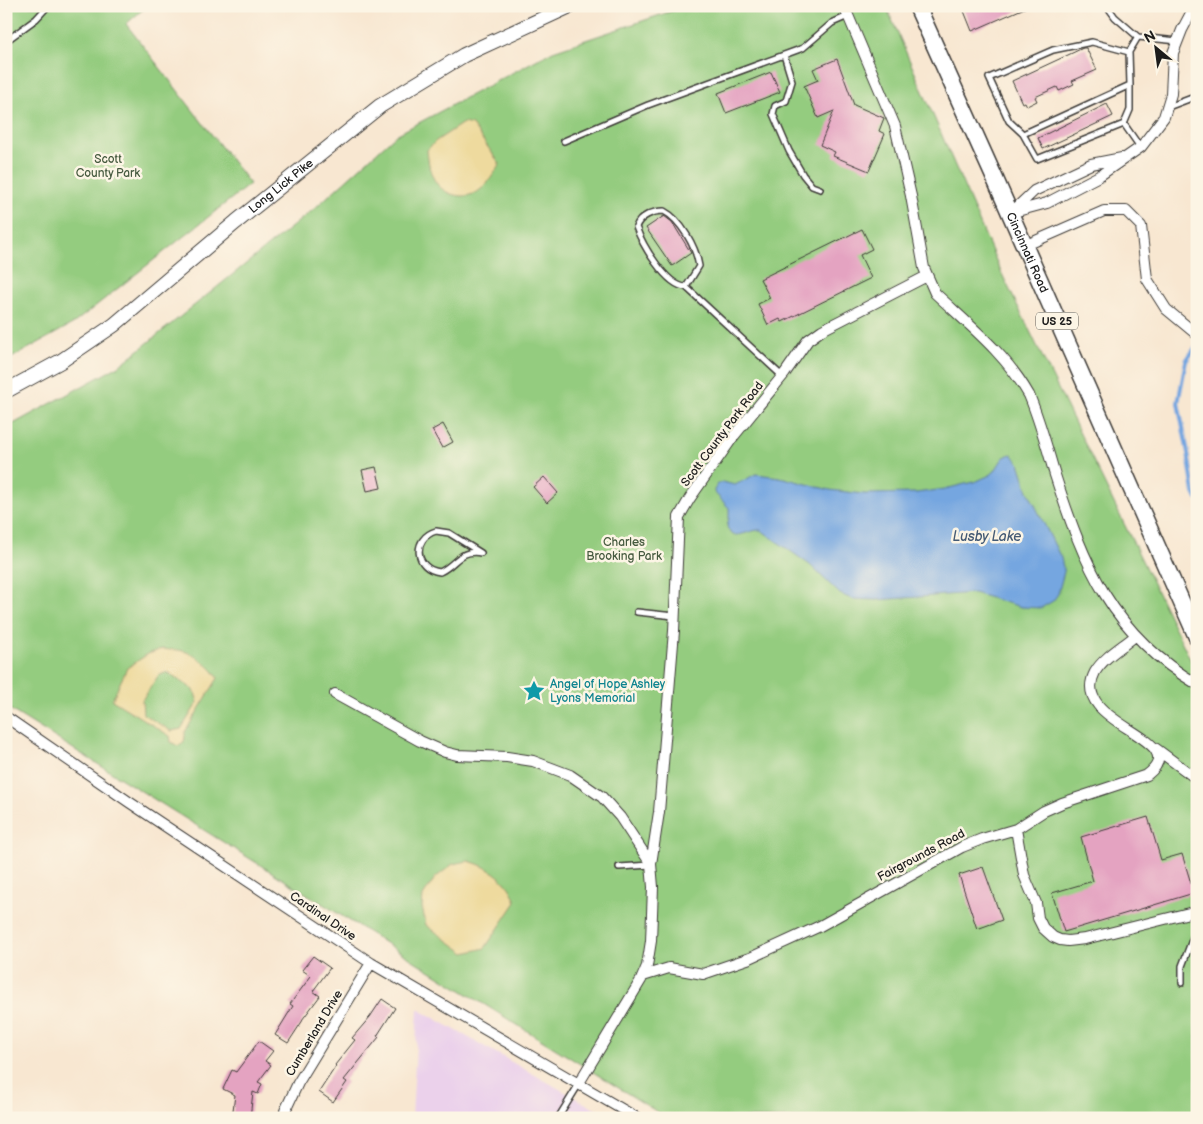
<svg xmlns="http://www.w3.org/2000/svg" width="1203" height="1124" viewBox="0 0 1203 1124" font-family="'Balsamiq Sans',sans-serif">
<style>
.built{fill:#ebd1eb}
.green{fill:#94cc7f;stroke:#58744e}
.sand{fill:#eeda9e;stroke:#857b5d;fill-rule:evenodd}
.water{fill:#75a6e0;stroke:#48617e}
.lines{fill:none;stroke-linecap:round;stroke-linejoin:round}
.stream{stroke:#75a6e0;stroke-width:4}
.building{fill:#e4a3c1}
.lane-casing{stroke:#3d3a37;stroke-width:8}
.street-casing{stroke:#3d3a37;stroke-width:12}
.secondary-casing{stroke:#3d3a37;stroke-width:16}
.primary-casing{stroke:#3d3a37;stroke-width:19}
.lane{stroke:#fff;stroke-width:5}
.street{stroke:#fff;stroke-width:10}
.secondary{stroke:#fff;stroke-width:14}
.primary{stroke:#fff;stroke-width:16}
.labels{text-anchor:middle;stroke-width:5;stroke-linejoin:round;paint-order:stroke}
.shield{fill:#fcf5e5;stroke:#5f5d58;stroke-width:1}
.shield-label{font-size:11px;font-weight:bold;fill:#1c1c1c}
.park-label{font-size:12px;fill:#465a3f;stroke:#fcf5e5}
.street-label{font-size:12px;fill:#1c1c1c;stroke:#fcf5e5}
.culture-label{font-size:12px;fill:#0d838f;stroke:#fcf5e5;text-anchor:start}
.water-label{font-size:14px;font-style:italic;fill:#445a74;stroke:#fcf5e5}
</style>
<rect width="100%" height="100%" fill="#fcf5e5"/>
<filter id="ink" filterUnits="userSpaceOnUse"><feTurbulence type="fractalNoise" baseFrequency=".02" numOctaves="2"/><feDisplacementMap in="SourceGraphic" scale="10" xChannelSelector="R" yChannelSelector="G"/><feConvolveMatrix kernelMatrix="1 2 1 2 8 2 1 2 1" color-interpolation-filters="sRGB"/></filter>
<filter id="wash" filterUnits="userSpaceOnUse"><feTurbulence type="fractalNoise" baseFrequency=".0096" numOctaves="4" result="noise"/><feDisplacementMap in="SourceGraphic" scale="20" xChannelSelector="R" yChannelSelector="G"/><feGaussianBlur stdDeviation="1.12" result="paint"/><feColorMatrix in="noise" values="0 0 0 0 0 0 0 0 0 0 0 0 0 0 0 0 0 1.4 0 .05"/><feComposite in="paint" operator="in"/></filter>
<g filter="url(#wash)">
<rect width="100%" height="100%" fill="#f8e7d1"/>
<path class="built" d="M418 1009 611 1118H412Z"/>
<path class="green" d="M6 6H147L126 24 250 184 74 323 6 361Z
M687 6H886L1001 272 1197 673V1118H667L6 707V428L119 366 314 209 396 135 553 51Z"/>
<path class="sand" d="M463 123 472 125 500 164C494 173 489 183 480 190 467 200 448 197 437 184 430 175 428 161 427 150L436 141Z
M162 649C169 650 176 649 183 651 194 653 213 668 218 678L185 732C185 739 185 744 178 746L171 742 170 736 112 700 127 668 148 654ZM167 672 194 690 198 702 181 729 171 731 143 714 142 700 158 676Z
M468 861C489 866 510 881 516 902L485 948 465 953 426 925 422 907 423 896 435 878 453 864Z"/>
<path class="water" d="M1012 454 1019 463 1028 491 1061 558 1064 572 1058 594 1053 601 1041 608 1021 607 974 593 876 600 852 599 840 594 810 565 761 530C749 529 731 544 727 526L729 518V508L714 492V490L718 484 722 482 735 485 756 474 780 477 830 490 864 494 916 493 945 489 977 481 990 475 994 472 1003 458 1008 455Z"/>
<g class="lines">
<path class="stream" d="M1197 345 1186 361 1178 403 1188 453 1194 493 1197 499"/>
</g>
<g id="blocks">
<path class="building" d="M962 6H1029L972 31Z
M1083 48H1086L1097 70 1072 81 1074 84 1059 91 1057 87 1035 97 1037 101 1027 106 1025 102 1022 103 1012 81Z
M837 59 854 105 884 118 879 131 885 134 869 171 833 156 835 152 820 145 834 111 818 118 804 86 818 80 813 69Z
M771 72 780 92 726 113 718 93Z
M1107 104 1113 116 1043 149 1038 138Z
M664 216 672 222 691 253 672 266 646 228Z
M862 229 872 249 860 255 871 278 782 322 780 319 768 325 758 304 770 298 760 279Z
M443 424 453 442 442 448 432 430Z
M376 467 381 488 367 491 362 470Z
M544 477 558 493 547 503 533 487Z
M1148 817 1161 860 1182 854 1194 893 1064 932 1052 893 1093 881 1081 837Z
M983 867 1002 920 977 929 959 875Z
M313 956 330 968 313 991 320 996 302 1020H303L288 1043 275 1035 293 1006 290 1004 311 976 302 970Z
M382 999 395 1008 377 1036 379 1037 344 1080 347 1082 333 1102 319 1092 336 1066 335 1065 355 1040 352 1038 370 1017Z
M259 1041 273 1051 265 1061 271 1065 258 1082 262 1084 258 1094 253 1092 250 1118H232L235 1095 223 1089 232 1070 236 1072Z"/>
</g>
</g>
<g filter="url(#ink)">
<use href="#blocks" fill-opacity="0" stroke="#3d3a37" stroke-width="1"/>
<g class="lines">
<g class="lane-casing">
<path id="lane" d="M1107 6 1115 17 1138 37 1178 41
M1138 37 1129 52 1130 85 1023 134 1037 159 1124 124 1140 147
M6 41 36 19 48 6
M784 55 792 81 786 101 775 106 773 114 789 151 803 175 812 186 820 189
M1168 107 1197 96
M1124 124 1130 110V85
M1023 134 1009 121 989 78 1053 50 1092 42 1129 52
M564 141 648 105 803 48 832 23 848 16
M686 287 699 266C696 247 681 220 664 211 653 211 640 216 636 227 642 244 666 286 686 287L782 376
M436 531 449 533 481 553C459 549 457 564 440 572 414 569 412 538 436 531Z
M637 612 674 616
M619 867 651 865
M1182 983V966L1197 927
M558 1118 579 1084"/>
</g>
<g class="street-casing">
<path id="street" d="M844 6 895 126 911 196 924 268 935 293C969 325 1006 354 1029 395 1040 421 1047 448 1055 475 1084 565 1112 634 1197 684
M1012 212 1034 191 1091 164 1122 158
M1010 213 1047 203 1099 176 1141 147 1164 117 1171 94 1173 53 1182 30 1191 13 1197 7
M1024 246 1104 211H1126L1141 226 1147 279 1166 309 1195 333
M335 694 420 741 445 752 457 755 507 757 533 761 570 775 602 797 620 817 651 864 653 887 651 941 647 966 641 980 579 1083
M6 717 129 802 371 963 637 1118
M1155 748 1197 779
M1016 829 1024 875 1036 903 1038 918 1043 928 1053 937 1060 940 1068 941 1085 939 1197 911
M651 864 659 812 674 631 679 517 690 498 733 437 785 373 808 340 822 330 927 276
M643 976 669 968 703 974 750 958 820 926 962 847 982 839 1016 829 1044 811 1062 803 1147 775C1196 737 1067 725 1095 672 1104 657 1122 647 1135 636
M284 1118 285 1111 298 1083 371 963"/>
</g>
<g class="secondary-casing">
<g id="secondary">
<path id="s1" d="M6 391 61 361 114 325 236 222 380 106 464 55 570 6"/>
</g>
</g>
<g class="primary-casing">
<g id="primary">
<path id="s2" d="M917 6 995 179 1197 637"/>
</g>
</g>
<use href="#lane" class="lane"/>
<use href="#street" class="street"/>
<use href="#secondary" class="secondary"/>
<use href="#primary" class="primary"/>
</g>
</g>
<defs>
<g id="sight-bare" transform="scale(1.725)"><path d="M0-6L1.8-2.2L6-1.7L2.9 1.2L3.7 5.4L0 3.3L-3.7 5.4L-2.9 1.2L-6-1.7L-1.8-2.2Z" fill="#0f9aa8" stroke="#fcf5e5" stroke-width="2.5" paint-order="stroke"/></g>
</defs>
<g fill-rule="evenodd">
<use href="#sight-bare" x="534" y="691"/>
</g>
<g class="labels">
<rect class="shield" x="1036" y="312.5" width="42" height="17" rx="4"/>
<g class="shield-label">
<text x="1057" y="325">US 25</text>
</g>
<g class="park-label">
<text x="108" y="163">Scott<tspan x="108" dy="14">County Park</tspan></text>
<text x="624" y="546">Charles<tspan x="624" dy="14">Brooking Park</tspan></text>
</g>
<g class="street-label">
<text dy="4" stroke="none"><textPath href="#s1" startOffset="344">Long Lick Pike</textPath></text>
<text dy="4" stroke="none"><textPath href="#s2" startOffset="270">Cincinnati Road</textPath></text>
<text transform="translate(722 434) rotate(-53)" y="4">Scott County Park Road</text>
<text transform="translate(921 855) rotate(-28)" y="4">Fairgrounds Road</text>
<text transform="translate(323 916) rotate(34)" y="4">Cardinal Drive</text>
<text transform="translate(314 1033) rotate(-59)" y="4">Cumberland Drive</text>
</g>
<g class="culture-label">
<text x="550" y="688">Angel of Hope Ashley<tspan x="550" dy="14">Lyons Memorial</tspan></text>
</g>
<g class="water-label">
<text x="987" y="541">Lusby Lake</text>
</g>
</g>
<rect width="1203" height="1124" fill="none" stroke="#fcf5e5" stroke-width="25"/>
<g transform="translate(1156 48) rotate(331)" stroke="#fcf5e5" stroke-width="4" paint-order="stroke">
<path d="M0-4L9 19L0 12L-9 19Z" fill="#1c1c1c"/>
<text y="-8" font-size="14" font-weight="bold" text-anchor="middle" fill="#1c1c1c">N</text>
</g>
</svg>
